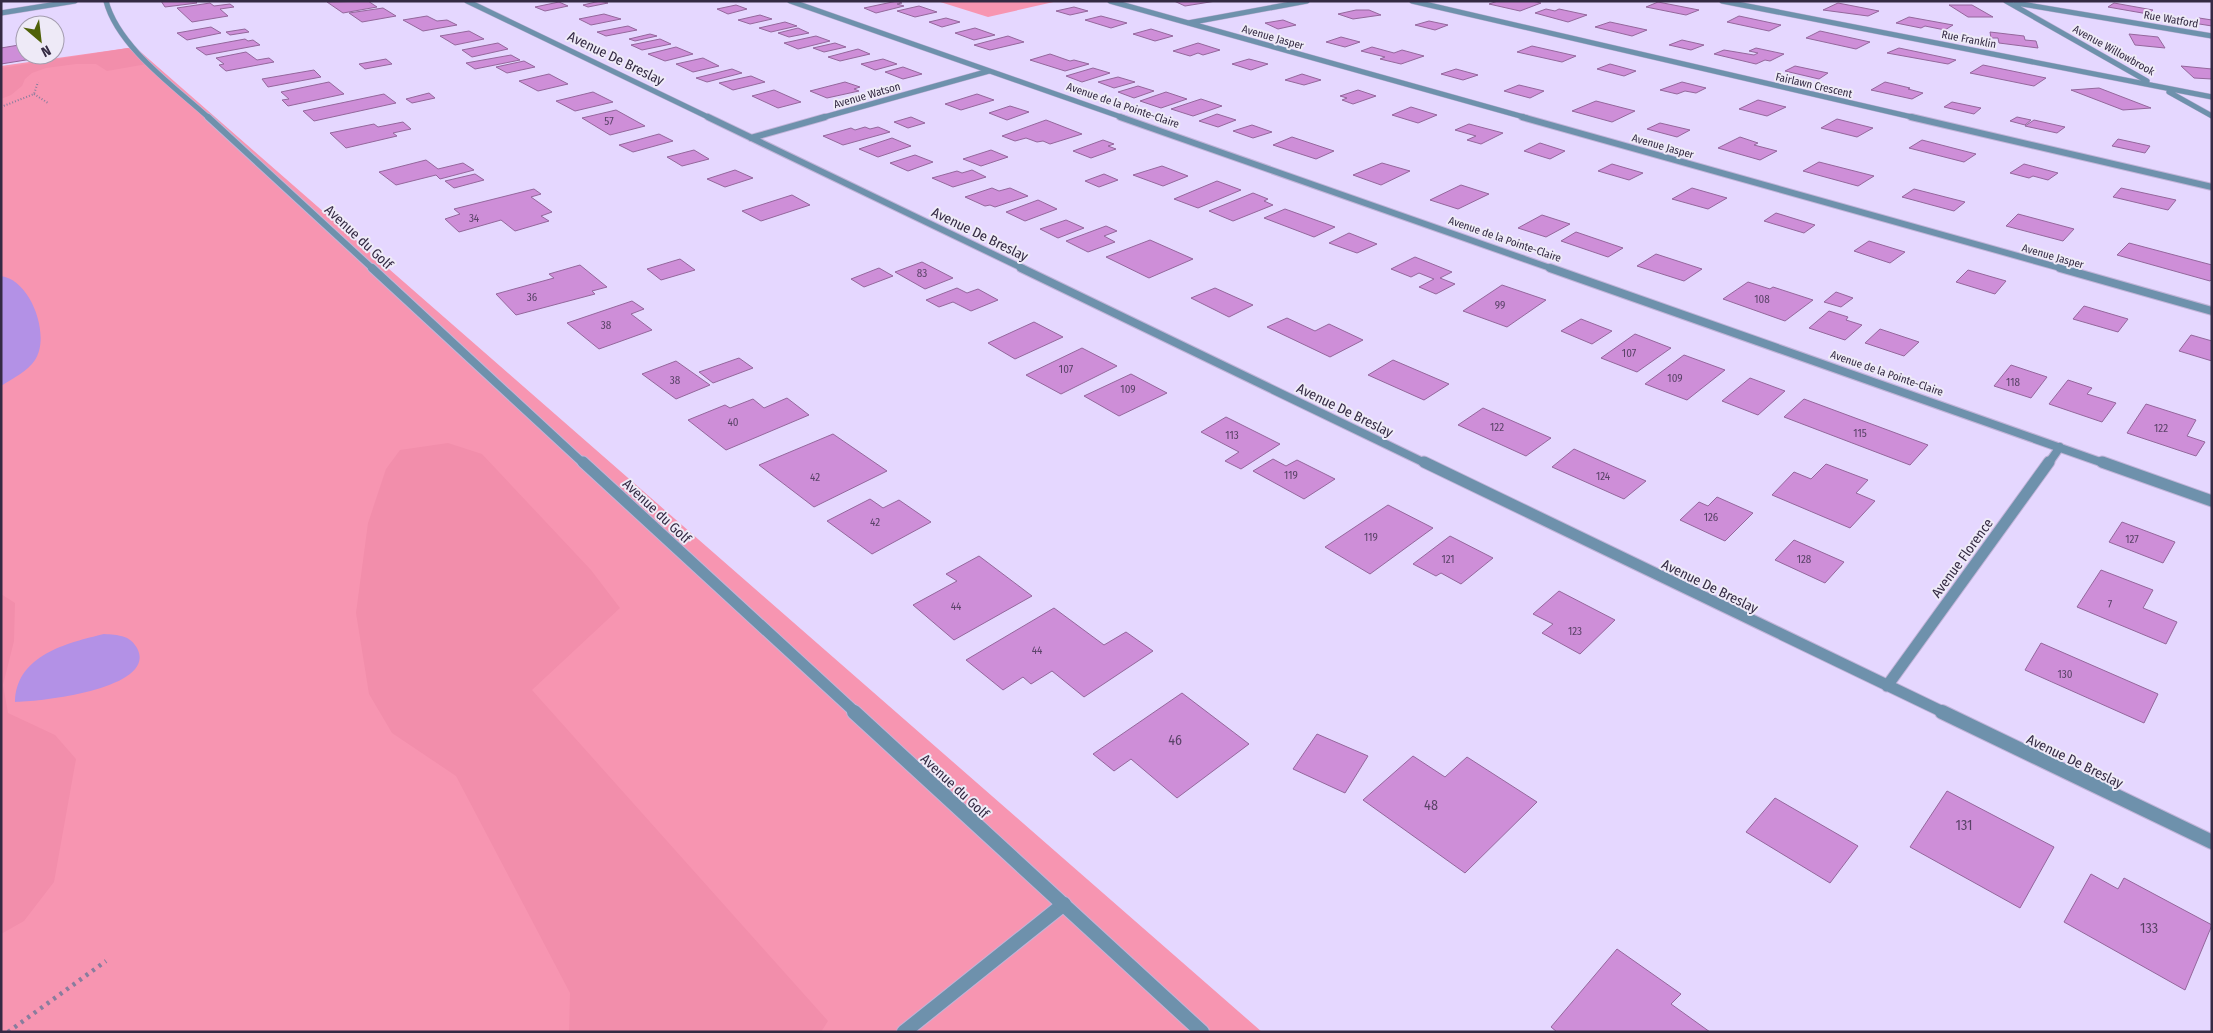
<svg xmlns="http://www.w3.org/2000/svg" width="2213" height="1033" viewBox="0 0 2213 1033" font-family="'Fira Sans Condensed',sans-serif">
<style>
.green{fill:#f795b1}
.forest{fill:#f28eab}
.water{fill:#b391e6}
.building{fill:#ce8ed8;stroke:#94679c}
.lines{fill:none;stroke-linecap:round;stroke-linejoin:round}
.service-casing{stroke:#c2b4d9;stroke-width:16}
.minor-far4-casing{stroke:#c2b4d9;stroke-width:6}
.minor-far3-casing{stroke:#c2b4d9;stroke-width:8}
.minor-far2-casing{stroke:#c2b4d9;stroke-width:10}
.minor-far1-casing{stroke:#c2b4d9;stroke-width:13}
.minor-casing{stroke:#c2b4d9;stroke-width:16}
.path-far1{stroke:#897d9d;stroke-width:2;stroke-dasharray:1 2;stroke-linecap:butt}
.path{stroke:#897d9d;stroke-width:4.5;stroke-dasharray:3 5;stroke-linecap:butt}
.service{stroke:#6e91ac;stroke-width:14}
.minor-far4{stroke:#6e91ac;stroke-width:5}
.minor-far3{stroke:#6e91ac;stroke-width:6}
.minor-far2{stroke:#6e91ac;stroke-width:8}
.minor-far1{stroke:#6e91ac;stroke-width:11}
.minor{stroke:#6e91ac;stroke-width:14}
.labels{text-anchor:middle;stroke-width:4;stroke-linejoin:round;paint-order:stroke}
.far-street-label{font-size:11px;fill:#342a43;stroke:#eeeaf7}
.number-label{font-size:11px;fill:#5a4368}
.street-label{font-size:14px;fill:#342a43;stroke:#eeeaf7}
.near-number-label{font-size:14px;fill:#5a4368}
</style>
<rect width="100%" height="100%" fill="#e5d7ff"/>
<path class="green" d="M937 1H1058L988 17Z
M135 47 1262 1032H1V66Z"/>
<path class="forest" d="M128 48 147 64 107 71 96 64H76L46 68 32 73 25 79 22 86 11 95 1 99V68Z
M448 443 482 454 591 570 620 608 532 690 828 1021 821 1032H569L570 993 456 776 392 733 369 694 356 613 368 523 386 469 400 450Z
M1 594 15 603 14 641 3 685 8 713 55 735 76 759 54 882 24 921 1 934Z"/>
<path class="water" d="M1 276C31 280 51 336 35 360 28 371 12 379 1 386Z
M104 634C118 635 130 635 137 648 159 689 38 702 15 702 16 655 67 643 104 634Z"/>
<path class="building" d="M161 1H195L197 3 165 7Z
M368 1 377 7 343 13 327 2Z
M600 1 608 3 588 7 583 5Z
M897 1 902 3 897 4 904 6 876 13 864 8Z
M1174 1H1216L1185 6Z
M1498 1H1532L1541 3 1520 11 1489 4Z
M559 2 568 6 545 11 535 7Z
M1658 2 1699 10 1686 15 1646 7Z
M210 3 214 6 230 4 234 7 220 9 228 16 192 22 177 8Z
M1838 3 1879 11 1868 16 1823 10Z
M2114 3 2153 10 2148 14 2108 7Z
M736 5 747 9 728 14 717 9Z
M1949 5H1972L1993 17H1968Z
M919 6 937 12 915 17 897 11Z
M1074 7 1088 11 1070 15 1056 11Z
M383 8 396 16 362 22 349 13Z
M1546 9 1555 11 1559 9 1587 15 1568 22 1535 13Z
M1356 10H1369L1381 15 1353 19 1338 14Z
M604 14 621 19 591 25 579 19Z
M760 15 772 19 750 24 738 20Z
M427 16 437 21 447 20 457 25 423 31 403 20Z
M1101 16 1127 23 1111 28 1085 20Z
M1739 16 1781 25 1769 31 1727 22Z
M1909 17 1953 25 1945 30 1925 26 1921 28 1896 23Z
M946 18 960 22 942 27 929 22Z
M2199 18 2212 20V26L2193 23Z
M1283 20 1296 25 1278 29 1265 23Z
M1429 21 1448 25 1435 30 1415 25Z
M785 22 797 26 771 32 759 28Z
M1610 22 1647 30 1632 36 1595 27Z
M628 26 637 30 606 36 597 32Z
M211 27 221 33 187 40 177 33Z
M798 28 809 33 789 37 778 33Z
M975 28 995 35 974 40 955 33Z
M245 29 249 32 230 35 226 32Z
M1151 29 1173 36 1155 41 1133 34Z
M469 31 484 39 455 45 440 36Z
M1820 31 1870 42 1856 49 1806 38Z
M1990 32 2024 36 2025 40 2036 41 2038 48 1999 43 1998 38H1991Z
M650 34 657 36 635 41 629 39Z
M2129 34 2158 37 2165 48 2135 45Z
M816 36 830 41 798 49 784 43Z
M1008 36 1024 42 990 50 974 45Z
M1341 37 1360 42 1345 47 1326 42Z
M245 39 248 41 253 40 260 45 206 55 196 48Z
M660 39 671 44 642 50 631 45Z
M1682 40 1704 45 1691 50 1669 45Z
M498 43 508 49 472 57 462 50Z
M835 43 846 47 824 52 813 48Z
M1198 43 1220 50 1203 55 1198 53 1190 56 1173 51Z
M19 45 25 51V55H29L32 59 1 64V48Z
M1532 46 1576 56 1562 62 1517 52Z
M676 47 693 54 665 61 648 54Z
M1372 47 1394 53 1402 50 1424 56 1401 64 1380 59 1385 57 1361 51Z
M1756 48 1784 54 1770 61 1765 60 1756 64 1714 54 1724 50 1754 55 1758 53 1749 51Z
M1899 48 1956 60 1948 64 1887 53Z
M858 49 870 54 840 61 828 57Z
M246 52 257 60 269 58 274 62 226 71 219 65 224 64 216 58Z
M1050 54 1070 61 1074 60 1089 64 1065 71 1030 60Z
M511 55 520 60 475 69 466 63Z
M703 58 719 66 693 72 676 64Z
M386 59 392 64 365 69 359 64Z
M883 59 897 64 875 70 861 64Z
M1249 59 1268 64 1251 70 1232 64Z
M524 61 535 67 507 73 496 67Z
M1610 64 1636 71 1624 76 1597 69Z
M1983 65 2046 78 2034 86 1970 73Z
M1795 66 1828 73 1819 79 1785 71Z
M2181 66 2212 69V79L2194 78Z
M903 67 922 74 903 79 885 72Z
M1093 68 1110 73 1082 82 1066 76Z
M732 69 742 73 707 82 696 78Z
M1456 69 1478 75 1463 80 1441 74Z
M314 70 321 77 268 87 262 79Z
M549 74 568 84 538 91 519 81Z
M1302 74 1321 80 1304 85 1285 80Z
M751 76 765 82 733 90 719 83Z
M1118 77 1135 82 1114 88 1098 82Z
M329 82 344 94 288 106 282 100 289 99 281 92Z
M845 82 860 87 854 89 859 91 827 98 810 91Z
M1682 82 1706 88 1696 93 1685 91 1677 94 1660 90Z
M1885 82 1910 88 1908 89 1923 93 1912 99 1871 90Z
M1519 85 1544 91 1530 98 1504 91Z
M1138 86 1154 91 1134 98 1118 92Z
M2099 88 2151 108 2123 110 2071 90Z
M774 90 801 102 778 108 752 96Z
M1358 90 1376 96 1353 104 1342 100 1347 98 1340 96Z
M593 92 613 102 575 111 556 101Z
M1166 92 1187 99 1161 108 1140 101Z
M429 93 435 98 412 103 406 99Z
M384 94 396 103 314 121 303 111Z
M977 94 994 100 961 110 945 104Z
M1201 99 1222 106 1193 116 1171 109Z
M1758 100 1786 107 1767 116 1739 109Z
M1596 101 1635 111 1612 122 1572 111Z
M1952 102 1981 108 1974 114 1944 107Z
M1010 106 1029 112 1007 120 989 113Z
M1411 107 1437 115 1418 123 1392 115Z
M616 110 645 126 610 135 582 118Z
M1217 114 1236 120 1218 127 1199 121Z
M911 117 925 123 908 128 894 122Z
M2017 117 2031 120 2025 125 2010 121Z
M1837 119 1873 128 1857 137 1821 128Z
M1046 120 1082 134 1050 144 1043 141 1037 142 1026 138 1015 141 1002 136Z
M2034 120 2065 127 2057 133 2025 126Z
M403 122 411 129 393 133 397 136 346 148 330 133 374 124 378 127Z
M1660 123 1690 130 1677 137 1647 129Z
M1469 124 1503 133 1481 144 1467 140 1476 136 1455 130Z
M1252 125 1272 132 1253 138 1233 131Z
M865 127 870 129 878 127 890 132 843 145 823 136 851 128 855 130Z
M659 134 673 141 633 152 619 145Z
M1292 137 1334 151 1316 159 1273 145Z
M1740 137 1758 143 1754 145 1777 151 1760 160 1718 148Z
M892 138 911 146 878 157 859 149Z
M2118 139 2150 146 2145 153 2112 146Z
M1103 140 1114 144 1108 146 1116 149 1091 158 1073 151Z
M1922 140 1976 154 1964 162 1909 148Z
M1540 143 1565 151 1550 159 1524 151Z
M694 150 709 159 682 166 667 157Z
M991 150 1008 157 981 166 963 159Z
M915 155 933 162 908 171 890 163Z
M426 160 438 169 463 163 474 170 440 179 436 175 396 185 379 172Z
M1819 162 1874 176 1858 186 1803 171Z
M1382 163 1410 171 1381 185 1353 175Z
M1612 164 1643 173 1629 180 1598 171Z
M2024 164 2058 173 2048 180 2033 176 2029 178 2010 173Z
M1162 166 1188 176 1163 186 1133 175Z
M735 170 753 178 725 187 707 179Z
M972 170 986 177 953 187 932 178 957 171 962 173Z
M475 174 484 180 454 188 445 181Z
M1104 174 1118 180 1099 187 1085 181Z
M1217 181 1241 190 1198 208 1174 199Z
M1461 185 1489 194 1458 209 1430 200Z
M992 188 999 191 1010 188 1028 196 995 207 990 205 985 206 965 197Z
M1692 188 1727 198 1708 209 1672 199Z
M2121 188 2176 200 2168 210 2113 197Z
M534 189 541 194 531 197 552 212 541 216 549 221 515 231 501 220 459 232 445 219 460 214 454 209Z
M1914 189 1965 202 1954 211 1902 197Z
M1253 193 1268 199 1264 201 1273 205 1233 221 1209 211Z
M792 195 810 205 761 221 742 211Z
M1038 200 1057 209 1025 221 1006 212Z
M1285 209 1335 227 1314 237 1264 218Z
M1776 213 1815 225 1804 233 1764 221Z
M2018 214 2074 229 2063 241 2006 226Z
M1542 215 1570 224 1546 237 1518 228Z
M1066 220 1084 228 1058 238 1040 229Z
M1106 226 1117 231 1104 236 1115 242 1088 252 1066 241Z
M1576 232 1623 248 1608 257 1561 241Z
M1349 233 1377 244 1357 253 1329 243Z
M1150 240 1193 259 1149 278 1106 257Z
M1869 241 1905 252 1890 263 1854 251Z
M2129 243 2212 265V279L2210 281 2117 255Z
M1656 254 1702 269 1684 281 1637 266Z
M1415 257 1452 272 1440 278 1455 284 1436 294 1419 287 1434 279 1419 273 1411 277 1391 269Z
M680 259 695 270 661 280 647 269Z
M922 262 953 278 925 289 895 272Z
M580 265 607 287 592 291 595 294 516 315 496 294 554 278 549 274Z
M879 268 893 276 864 287 851 279Z
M1968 270 2006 281 1995 294 1956 282Z
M1748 282 1770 289 1773 287 1813 300 1785 321 1723 299Z
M1502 285 1546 300 1507 327 1463 311Z
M957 288 967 293 978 289 998 300 971 311 953 302 939 307 926 300Z
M1215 288 1253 305 1229 317 1191 298Z
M1836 292 1853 298 1841 307 1824 302Z
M632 301 644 309 631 314 652 330 599 349 567 323Z
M2084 306 2128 319 2118 332 2073 319Z
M1829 311 1848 317 1846 320 1862 325 1845 340 1809 328Z
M1287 318 1315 331 1329 324 1363 340 1330 357 1267 327Z
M1581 319 1612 331 1592 344 1561 331Z
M1034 322 1063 337 1015 359 988 343Z
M1880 329 1919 342 1904 356 1865 343Z
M1635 334 1671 348 1637 372 1601 358Z
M2191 335 2212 341V361L2179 351Z
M1082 348 1117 366 1061 394 1026 375Z
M1684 355 1725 370 1687 400 1645 384Z
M739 358 753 368 713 383 699 372Z
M1393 360 1449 384 1424 400 1368 375Z
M676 361 710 385 676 399 642 374Z
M2011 365 2047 377 2031 398 1994 386Z
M1131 374 1167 393 1119 416 1084 396Z
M1750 378 1785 391 1758 415 1722 401Z
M2068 380 2092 388 2087 394 2116 403 2102 422 2049 404Z
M787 398 809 415 726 450 688 420 725 405 730 408 753 399 764 408Z
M1804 399 1928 445 1910 465 1784 417Z
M2146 404 2196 420 2187 436 2205 442 2196 456 2127 433Z
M1483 408 1551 438 1526 456 1458 425Z
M1226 417 1280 444 1241 469 1225 461 1239 452 1201 432Z
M833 434 887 471 814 507 759 465Z
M1574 449 1646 481 1624 499 1552 467Z
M1273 459 1286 466 1297 460 1335 479 1304 499 1253 471Z
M1826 464 1868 480 1856 493 1875 501 1850 528 1772 495 1794 472 1811 479Z
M1717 497 1753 513 1725 541 1680 520 1699 502 1708 506Z
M870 499 883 508 899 500 931 522 872 554 827 521Z
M1388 505 1433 528 1370 574 1325 547Z
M2122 522 2175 542 2163 563 2109 542Z
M1450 536 1493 558 1461 584 1441 573 1436 576 1413 564Z
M1794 540 1844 562 1825 583 1775 560Z
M979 556 1032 596 954 640 913 605 957 581 946 574Z
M2101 570 2153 590 2143 608 2177 622 2166 644 2077 607Z
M1559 591 1615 620 1580 654 1542 633 1553 624 1533 614Z
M1054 608 1104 645 1126 632 1153 651 1084 697 1052 671 1031 684 1023 677 1003 690 966 660Z
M2041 643 2158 694 2144 723 2025 670Z
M1182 693 1249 744 1177 798 1131 759 1114 771 1093 754Z
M1317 734 1368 756 1345 793 1293 769Z
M1413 756 1445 777 1467 757 1537 802 1465 873 1363 800Z
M1947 791 2054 847 2020 908 1910 847Z
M1775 798 1858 846 1830 883 1746 832Z
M2091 874 2118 889 2124 878 2212 925 2185 990 2064 922Z
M1617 949 1681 994 1671 1004 1710 1032H1557L1551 1027Z"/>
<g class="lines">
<g class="service-casing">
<path id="service" d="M904 1032 1064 904"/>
</g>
<g class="minor-far4-casing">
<path id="minor-far4" d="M106 1C118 47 175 87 209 118
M467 1 710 118
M790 1 1124 118
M1110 1 1527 118
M1412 1 1916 118
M1722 1 2212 97
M2006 1 2147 81
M2016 3 2212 36
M1 13 75 1
M1188 23 1307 1
M2169 92 2212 116
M821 118 989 71"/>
</g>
<g class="minor-far3-casing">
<path id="minor-far3" d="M208 117 373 269
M708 117 1024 269
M1120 117 1553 269
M1522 117 2064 269
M1911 117 2212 187
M751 138 825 117"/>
</g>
<g class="minor-far2-casing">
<path id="minor-far2" d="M372 268 584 464
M1021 268 1427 464
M1550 268 2106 464
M2060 268 2212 311
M2048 464 2060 447"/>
</g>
<g class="minor-far1-casing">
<path id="minor-far1" d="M583 462 856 713
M1424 462 1945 713
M2102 462 2212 501
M1887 686 2049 462"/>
</g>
<g class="minor-casing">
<path id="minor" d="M854 712 1202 1032
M1942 712 2212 842"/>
</g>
<path class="path-far1" d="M34 94 48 103
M1 107 34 94 38 82"/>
<path class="path" d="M8 1032 106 961"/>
<use href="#service" class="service"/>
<use href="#minor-far4" class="minor-far4"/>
<use href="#minor-far3" class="minor-far3"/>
<use href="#minor-far2" class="minor-far2"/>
<use href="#minor-far1" class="minor-far1"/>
<use href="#minor" class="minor"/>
</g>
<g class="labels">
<g class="far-street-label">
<text transform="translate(2171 19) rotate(10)" y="4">Rue Watford</text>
<text transform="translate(1273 37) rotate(16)" y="4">Avenue Jasper</text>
<text transform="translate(1969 39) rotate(11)" y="4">Rue Franklin</text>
<text transform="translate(2114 50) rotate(29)" y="4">Avenue Willowbrook</text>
<text transform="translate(1814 85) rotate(13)" y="4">Fairlawn Crescent</text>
<text transform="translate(867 95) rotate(-16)" y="4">Avenue Watson</text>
<text transform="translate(1123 105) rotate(19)" y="4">Avenue de la Pointe-Claire</text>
<text transform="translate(1663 146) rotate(16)" y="4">Avenue Jasper</text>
<text transform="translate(1505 239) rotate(19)" y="4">Avenue de la Pointe-Claire</text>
<text transform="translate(2053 256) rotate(16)" y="4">Avenue Jasper</text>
<text transform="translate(1887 373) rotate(19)" y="4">Avenue de la Pointe-Claire</text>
</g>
<g class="number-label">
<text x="609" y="125">57</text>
<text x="474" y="222">34</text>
<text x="922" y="277">83</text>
<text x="532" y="301">36</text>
<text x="1762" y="303">108</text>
<text x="1500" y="309">99</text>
<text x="606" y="329">38</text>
<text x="1629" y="357">107</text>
<text x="1066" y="373">107</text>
<text x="1675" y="382">109</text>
<text x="675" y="384">38</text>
<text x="2013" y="386">118</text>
<text x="1128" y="393">109</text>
<text x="733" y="426">40</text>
<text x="1497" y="431">122</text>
<text x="2161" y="432">122</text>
<text x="1860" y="437">115</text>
<text x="1232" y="439">113</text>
<text x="1291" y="479">119</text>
<text x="1603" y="480">124</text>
<text x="815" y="481">42</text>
<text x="1711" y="521">126</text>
<text x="875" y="526">42</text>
<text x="1371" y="541">119</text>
<text x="2132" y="543">127</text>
<text x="1448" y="563">121</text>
<text x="1804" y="563">128</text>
<text x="2110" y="608">7</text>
<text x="956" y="610">44</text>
<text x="1575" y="635">123</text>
<text x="1037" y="654">44</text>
<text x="2065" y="678">130</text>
</g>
<g class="street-label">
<text transform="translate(616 58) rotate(26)" y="5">Avenue De Breslay</text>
<text transform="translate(980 234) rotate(26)" y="5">Avenue De Breslay</text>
<text transform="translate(359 237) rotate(43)" y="5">Avenue du Golf</text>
<text transform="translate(1345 410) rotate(26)" y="5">Avenue De Breslay</text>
<text transform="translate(657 511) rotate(43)" y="5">Avenue du Golf</text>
<text transform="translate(1962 558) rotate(-54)" y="5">Avenue Florence</text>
<text transform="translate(1710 586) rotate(26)" y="5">Avenue De Breslay</text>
<text transform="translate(2075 761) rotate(26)" y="5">Avenue De Breslay</text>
<text transform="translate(955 786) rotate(43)" y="5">Avenue du Golf</text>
</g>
<g class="near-number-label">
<text x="1175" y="745">46</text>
<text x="1431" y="810">48</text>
<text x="1964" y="830">131</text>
<text x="2149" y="933">133</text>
</g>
</g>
<rect width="2213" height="1033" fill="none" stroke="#342a43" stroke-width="5"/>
<g transform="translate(40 40) rotate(152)"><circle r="24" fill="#eeeaf7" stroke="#a49daf"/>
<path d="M0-4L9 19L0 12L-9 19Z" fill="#4f6107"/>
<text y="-8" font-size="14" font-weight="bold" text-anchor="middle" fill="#342a43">N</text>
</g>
</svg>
